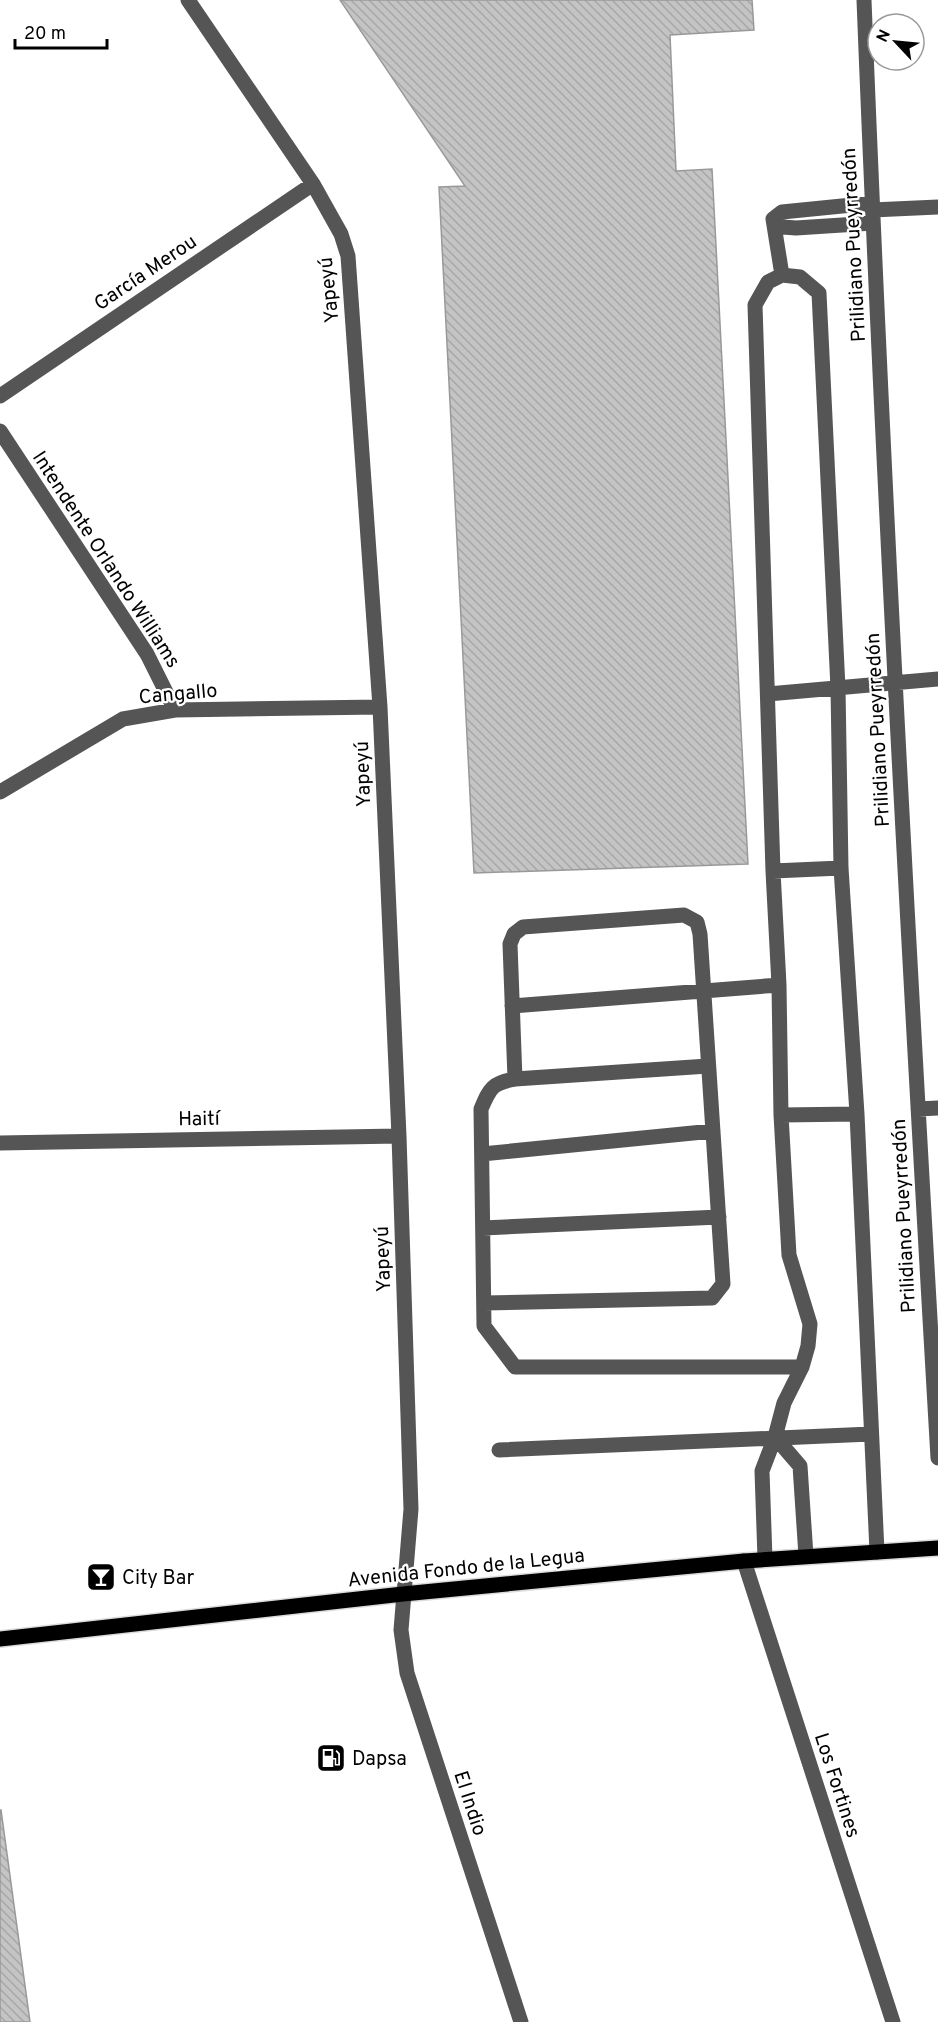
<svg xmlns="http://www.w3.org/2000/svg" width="938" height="2022" viewBox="0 0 938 2022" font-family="Overpass,sans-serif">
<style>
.building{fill:url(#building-back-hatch);stroke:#999;stroke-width:1.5}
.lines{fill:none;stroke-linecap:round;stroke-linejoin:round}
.major-casing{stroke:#dbdbdb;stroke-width:18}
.minor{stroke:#555;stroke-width:15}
.major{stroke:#000;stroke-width:15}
.labels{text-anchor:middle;stroke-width:4.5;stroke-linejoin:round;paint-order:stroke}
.street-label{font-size:20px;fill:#000;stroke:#fff}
.poi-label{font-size:20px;fill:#000;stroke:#fff;text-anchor:start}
</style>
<defs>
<pattern id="building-back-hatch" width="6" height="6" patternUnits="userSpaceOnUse" patternTransform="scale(1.5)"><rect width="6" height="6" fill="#c4c4c4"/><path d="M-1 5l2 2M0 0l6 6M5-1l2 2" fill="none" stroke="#a7a7a7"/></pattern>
</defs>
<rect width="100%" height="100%" fill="#fff"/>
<path class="building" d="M340 0H752L754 30 670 35 676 171 712 169 748 864 474 873 439 187 465 186Z
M0 1810H1L30 2022H0Z"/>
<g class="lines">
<g class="major-casing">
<path id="major" d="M0 1639 403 1594 744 1561 938 1548"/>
</g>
<path class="minor" d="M188 0 313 184 341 234 348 256 380 707 399 1136 411 1509 401 1630 407 1673 521 2022
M864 0C883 486 910 973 938 1458
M872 203 782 212 773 219 783 227 796 228 873 223
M872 210 938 207
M773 219 782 275
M0 396 313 184
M0 431 147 654 175 710
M768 694 938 679
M0 792 123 719 175 710 380 707
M773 871 841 868
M512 1006 779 985
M708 1066 515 1079C492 1083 490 1088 481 1109L484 1326 515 1367H802
M918 1109 938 1108
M781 1115 857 1114
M0 1143 399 1136
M482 1154 713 1131
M483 1228 719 1217
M484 1303 712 1298 723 1284 700 934 697 922 684 915 523 927 514 934 510 944 515 1079
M775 1437 800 1466 806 1556
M499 1450 871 1434
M765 1559 762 1471 775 1437 784 1403 802 1367 808 1346 810 1324 789 1255 781 1115 779 985 773 871 755 305 768 282 782 275 800 277 819 293 838 688 841 868 857 1114 877 1552
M744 1561 893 2022"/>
<use href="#major" class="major"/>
</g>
<defs>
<g id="bar-square" transform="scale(1.5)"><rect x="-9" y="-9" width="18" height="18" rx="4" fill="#000" stroke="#fff"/><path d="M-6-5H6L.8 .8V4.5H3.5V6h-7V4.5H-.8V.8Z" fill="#fff"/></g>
<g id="fuel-square" transform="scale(1.5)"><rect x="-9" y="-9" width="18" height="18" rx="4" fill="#000" stroke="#fff"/><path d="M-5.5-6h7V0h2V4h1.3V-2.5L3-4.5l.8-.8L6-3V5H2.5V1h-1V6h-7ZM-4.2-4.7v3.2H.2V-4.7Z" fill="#fff"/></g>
</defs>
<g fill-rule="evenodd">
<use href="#bar-square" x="101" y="1577"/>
<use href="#fuel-square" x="331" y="1758"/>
</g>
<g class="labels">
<g class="street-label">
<text transform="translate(853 245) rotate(-93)" y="7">Prilidiano Pueyrredón</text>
<text transform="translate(145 272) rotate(-34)" y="7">García Merou</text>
<text transform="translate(328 290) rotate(-96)" y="7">Yapeyú</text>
<text transform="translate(107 559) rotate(57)" y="7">Intendente Orlando Williams</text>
<text transform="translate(178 693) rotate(-5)" y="7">Cangallo</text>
<text transform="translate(877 730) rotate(-93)" y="7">Prilidiano Pueyrredón</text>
<text transform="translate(362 774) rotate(-92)" y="7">Yapeyú</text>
<text transform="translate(199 1118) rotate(-1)" y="7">Haití</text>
<text transform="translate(903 1216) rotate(-93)" y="7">Prilidiano Pueyrredón</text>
<text transform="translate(382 1259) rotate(-92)" y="7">Yapeyú</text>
<text transform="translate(466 1567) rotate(-6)" y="7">Avenida Fondo de la Legua</text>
<text transform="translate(838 1785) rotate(72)" y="7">Los Fortines</text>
<text transform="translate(471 1803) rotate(72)" y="7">El Indio</text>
</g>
<g class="poi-label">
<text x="122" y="1584">City Bar</text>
<text x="352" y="1765">Dapsa</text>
</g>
</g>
<g transform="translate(896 42) rotate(296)"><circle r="28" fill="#ffffff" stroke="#999999" stroke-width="1.5"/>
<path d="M0-4.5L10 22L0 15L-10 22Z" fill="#000000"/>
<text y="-9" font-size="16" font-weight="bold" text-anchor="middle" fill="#000000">N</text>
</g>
<path d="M15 39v9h92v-9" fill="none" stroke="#000000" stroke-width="3"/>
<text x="24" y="39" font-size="18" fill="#000000" stroke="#ffffff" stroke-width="4.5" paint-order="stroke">20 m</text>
</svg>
